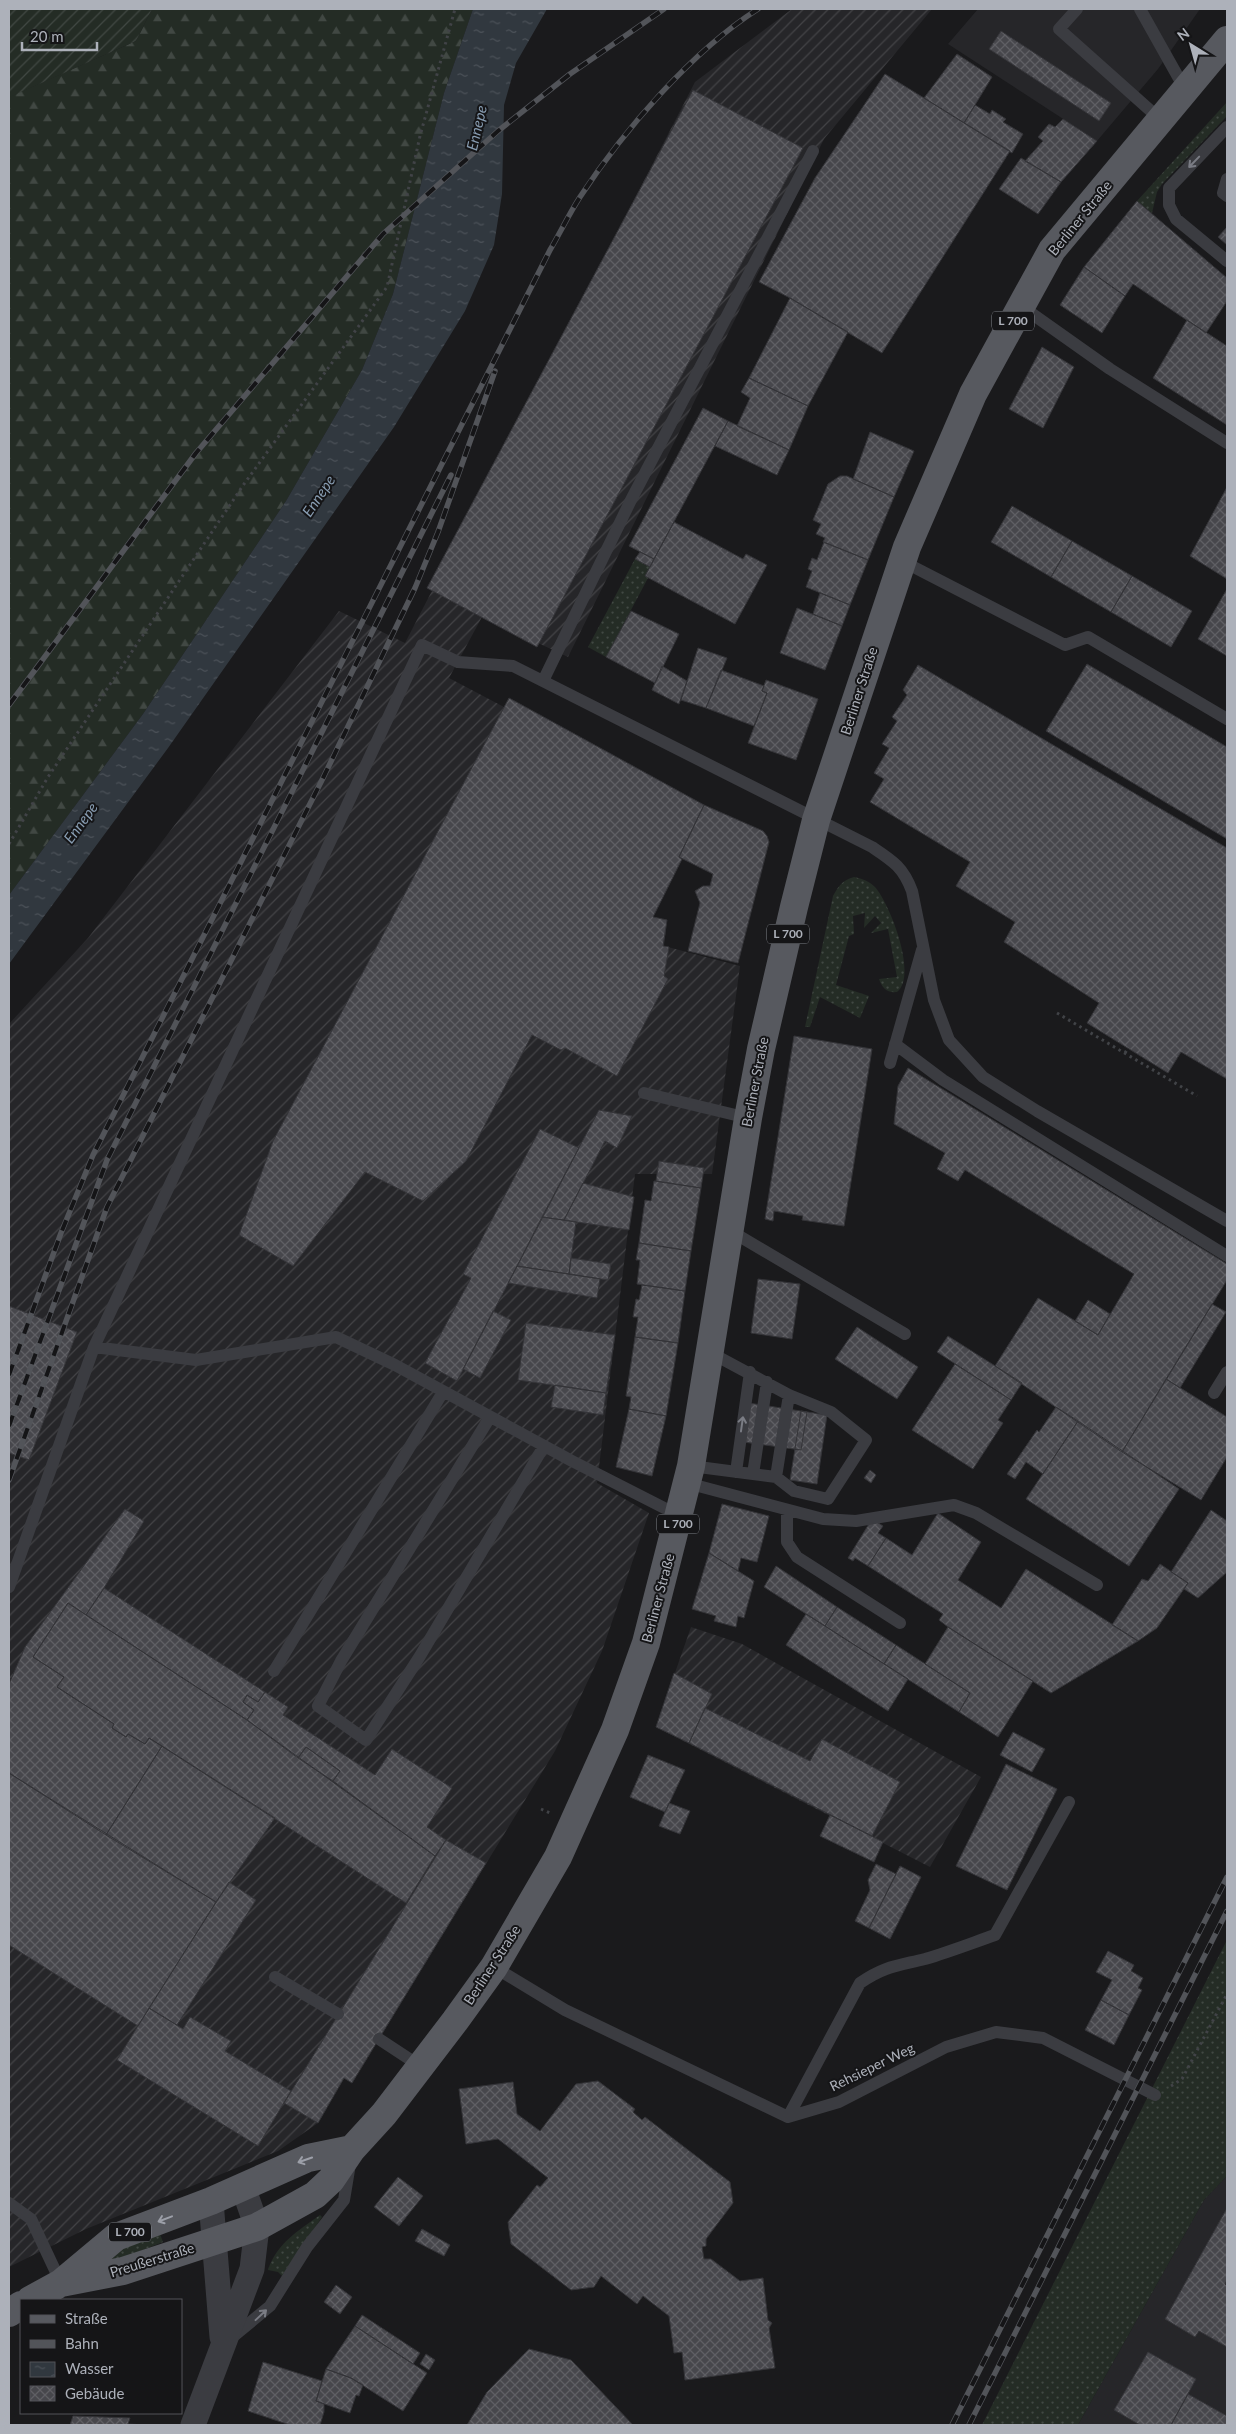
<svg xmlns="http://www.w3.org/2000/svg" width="1236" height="2434" viewBox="0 0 1236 2434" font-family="Lato,sans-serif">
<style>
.built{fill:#262629}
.industrial{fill:url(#industrial-furrows)}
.grass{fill:url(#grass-dots)}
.forest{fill:url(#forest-firs)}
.garden{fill:url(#garden-furrows)}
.water{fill:url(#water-ripples)}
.building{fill:url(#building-cross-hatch);stroke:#343438}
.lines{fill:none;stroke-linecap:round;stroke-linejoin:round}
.path{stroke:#414347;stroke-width:3;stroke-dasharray:2.5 4;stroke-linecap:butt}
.service{stroke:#3b3c41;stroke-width:12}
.minor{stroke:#3b3c41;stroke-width:25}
.primary{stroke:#57595f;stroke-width:28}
.rail-casing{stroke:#525459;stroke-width:5.5}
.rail{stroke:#151517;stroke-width:4;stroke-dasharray:11;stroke-linecap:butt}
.oneway{stroke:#7a7c84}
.oneway2{stroke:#9c9fa8}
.labels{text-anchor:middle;stroke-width:4;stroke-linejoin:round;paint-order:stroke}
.shield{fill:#151517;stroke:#7f8289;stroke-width:1}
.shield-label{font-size:12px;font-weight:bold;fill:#adb1ba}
.street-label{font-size:14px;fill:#adb1ba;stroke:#151517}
.water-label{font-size:15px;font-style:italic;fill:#889db2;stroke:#151517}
</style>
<defs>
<pattern id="industrial-furrows" width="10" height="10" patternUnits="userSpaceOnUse" patternTransform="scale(1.25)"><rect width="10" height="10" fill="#262629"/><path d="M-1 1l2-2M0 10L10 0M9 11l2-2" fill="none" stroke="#434346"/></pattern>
<pattern id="grass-dots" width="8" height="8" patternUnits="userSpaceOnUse" patternTransform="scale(1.25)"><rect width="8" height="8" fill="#242c25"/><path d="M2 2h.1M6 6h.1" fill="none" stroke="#414843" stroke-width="1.8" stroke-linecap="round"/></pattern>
<pattern id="forest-firs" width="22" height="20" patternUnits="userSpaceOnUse" patternTransform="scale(1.25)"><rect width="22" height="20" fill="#242c25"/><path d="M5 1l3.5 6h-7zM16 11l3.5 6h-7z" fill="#414843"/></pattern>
<pattern id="garden-furrows" width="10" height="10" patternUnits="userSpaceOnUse" patternTransform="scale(1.25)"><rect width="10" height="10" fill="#242c25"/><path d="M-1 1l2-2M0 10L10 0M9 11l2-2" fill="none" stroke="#414843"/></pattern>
<pattern id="water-ripples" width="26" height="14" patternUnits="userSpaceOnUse" patternTransform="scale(1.25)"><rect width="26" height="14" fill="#31383f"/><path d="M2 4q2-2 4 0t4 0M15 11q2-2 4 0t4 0" fill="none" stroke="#4c5259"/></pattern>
<pattern id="building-cross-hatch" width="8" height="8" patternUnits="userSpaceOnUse" patternTransform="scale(1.25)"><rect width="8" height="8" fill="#47474c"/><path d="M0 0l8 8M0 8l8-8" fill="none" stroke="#5f5f64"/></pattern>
</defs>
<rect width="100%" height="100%" fill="#1a1a1c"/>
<path class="built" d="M978 9H1200L1158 69 1097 141 948 44Z
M1227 2176V2425H1078L1204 2200Z"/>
<path class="industrial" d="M792 9H932L824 139 568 657 482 617 449 678 504 707 509 698 704 805 679 857 682 859 653 917 667 920 664 946 740 966 712 1174H635L597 1483 649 1513 602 1651 555 1751 352 2083 344 2078 318 2123 278 2151 86 2229 9 2267V1024L88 938 339 611 405 643 695 82Z
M691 1627 742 1644 981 1777 930 1867 656 1727Z"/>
<path class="grass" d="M1227 102V116L1162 184 1157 192 1152 213 1137 201Z
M635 559 650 567 645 576 648 578 606 657 588 647Z
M854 877C863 879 869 881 875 887 890 904 918 976 897 992 887 993 882 988 879 979L897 977 888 929 871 933 881 923 875 916 864 928 865 913 853 916 854 934 849 936 836 985 869 996 860 1018 820 997 810 1027H805L833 896C839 885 843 880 854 877Z
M1227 1940V2176L1204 2200 1078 2425H982Z
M320 2215 322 2217 282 2276 278 2272 268 2270C277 2243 298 2231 320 2215Z
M160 2234 163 2242 113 2262 109 2260 111 2252Z"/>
<path class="forest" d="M152 9H473L444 93 393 294 362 370 286 501 143 714 9 895V97L136 41Z"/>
<path class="garden" d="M9 9H152L136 41 10 97Z"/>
<path class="water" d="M473 9H547L516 63 504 105 502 194 494 245 465 311 394 427 168 748 9 964V895L143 714 286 501 362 370 393 294 444 93Z"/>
<path class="building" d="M1001 31 1111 103 1099 121 989 49Z
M957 54 992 77 964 123 924 98Z
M885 74 1010 151 882 353 790 298 759 282 815 178Z
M693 90 803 148 537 647 427 588Z
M975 105 990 114 992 110 1006 119 1003 122 1023 134 1012 153 964 123Z
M1063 119 1097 141 1061 182 1025 161 1043 141 1038 137 1049 124 1055 127Z
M1021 158 1061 182 1038 214 999 189Z
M1137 201 1227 278V301L1206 333 1133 284 1125 296 1084 267Z
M1227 223V245L1218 237 1227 227Z
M1084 267 1125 296 1102 333 1060 305Z
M790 298 848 332 808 406 749 378Z
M1187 320 1227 346V425L1153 378Z
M1042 347 1074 367 1043 428 1009 409Z
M749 378 808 406 789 450 737 426 750 398 741 392Z
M703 408 728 421 654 559 629 546Z
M728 421 789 450 777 475 715 446Z
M870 432 914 451 894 497 853 479Z
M840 476H847L894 497 868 560 823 542 825 538 816 534 821 524 813 520 828 484Z
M1227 487V579L1190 556Z
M1012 506 1072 541 1051 577 991 542Z
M674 522 743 559 746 554 767 565 735 624 645 576Z
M1072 541 1132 576 1111 612 1051 577Z
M824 542 868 560 850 605 806 587 812 571 808 569 812 558 817 560Z
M640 552 654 559 650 567 635 559Z
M1132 576 1192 611 1171 647 1111 612Z
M1227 589V656L1198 639Z
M820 593 850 605 842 626 813 614Z
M797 608 842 626 825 670 780 653Z
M631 611 679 634 655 683 606 657Z
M698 648 727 658 706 708 681 700Z
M1087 664 1227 747V839L1046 731Z
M918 665 1227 848V1079L1181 1052 1168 1073 1087 1023 1099 1003 1004 942 1015 922 956 886 970 862 870 802 884 779 874 773 889 748 882 744 897 721 892 717 907 695 903 690Z
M662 666 687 681 679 704 652 690Z
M721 670 764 686 762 691 767 693 754 726 706 708Z
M766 680 818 699 796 760 748 743 767 693 762 691Z
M509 698 704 805 679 857 682 859 653 917 667 920 663 946 669 947 664 976 668 979 617 1076 565 1048 561 1050 532 1035 466 1161 423 1201 365 1172 293 1266 239 1235 273 1141Z
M704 805 763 831 767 836 769 842 738 963 688 951 700 903 695 891 703 886H710L713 874 679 857Z
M794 1036 872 1049 844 1226 802 1220 803 1216 774 1211 773 1221 765 1219Z
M908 1068 1227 1264V1280L1122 1452 995 1366 1038 1298 1098 1335 1134 1274 965 1170 958 1181 937 1169 945 1153 894 1124 898 1086Z
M599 1110 632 1116 617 1148 605 1141 564 1220 542 1217Z
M540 1129 579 1148 457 1381 425 1363 471 1278 463 1274Z
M659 1161 704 1168 701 1188 656 1181Z
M654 1181 701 1188 691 1251 639 1243 645 1200 651 1201Z
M583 1183 634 1197 629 1230 564 1220Z
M542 1217 576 1222 569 1274 517 1266Z
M639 1243 691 1251 685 1291 637 1284 640 1260H636Z
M571 1258 611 1264 608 1280 569 1274Z
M517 1266 600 1279 597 1298 508 1283Z
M758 1279 800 1284 792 1339 751 1333Z
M642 1285 685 1291 678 1343 635 1337 638 1317H633L636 1299 639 1300Z
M1088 1300 1110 1314 1098 1335 1075 1321Z
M1212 1304 1226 1312 1180 1388 1166 1379Z
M9 1306 77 1332 29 1460 9 1453Z
M493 1311 511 1320 480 1378 463 1369Z
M526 1323 615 1335 606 1393 518 1380Z
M857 1327 918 1367 897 1399 835 1359Z
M948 1336 1022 1383 1011 1400 937 1352Z
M635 1337 678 1343 666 1416 629 1409 631 1397 626 1396Z
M955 1364 1011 1400 998 1420 1003 1423 973 1469 912 1430Z
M1166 1379 1227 1417V1457L1201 1500 1122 1452Z
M555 1385 606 1393 603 1415 551 1407Z
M742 1402 807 1412 801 1450 736 1441Z
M1056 1407 1078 1421 1043 1474 1026 1462 1015 1479 1007 1474 1037 1430 1039 1432Z
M629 1409 666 1416 652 1476 616 1467Z
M801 1411 827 1415 817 1484 790 1480Z
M1078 1421 1179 1489 1129 1566 1026 1499Z
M870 1470 876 1475 871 1483 864 1478Z
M722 1504 769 1516 757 1562 741 1558 738 1571 709 1553Z
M125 1509 144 1521 104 1588 86 1615 68 1603 33 1657 64 1677 57 1687 114 1724 112 1728 126 1737 128 1734 145 1744 149 1738 162 1746 106 1835 9 1773V1684L25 1647Z
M1211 1510 1227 1521V1572L1198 1598 1184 1589 1188 1583 1171 1572Z
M938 1513 981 1542 958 1580 1001 1608 1026 1569 1138 1641 1051 1693 948 1627 939 1620 943 1614 868 1566 886 1538 912 1555Z
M872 1519 883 1526 878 1533 886 1538 868 1566 855 1558 853 1561 848 1558Z
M709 1553 754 1581 744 1618 738 1616 736 1627 714 1621 716 1616 692 1609Z
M1160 1564 1188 1583 1157 1628 1138 1641 1112 1625 1142 1579 1148 1581Z
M776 1566 837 1607 825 1626 764 1587Z
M104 1588 265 1692 258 1702 247 1695 243 1702 254 1710 247 1720 86 1615Z
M68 1603 247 1720 435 1856 406 1903 149 1738 145 1744 128 1734 126 1737 112 1728 114 1724 57 1687 64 1677 33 1657Z
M837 1607 896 1645 884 1664 825 1626Z
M806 1614 908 1679 888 1711 786 1645Z
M948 1627 1033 1681 998 1737 959 1712 970 1693 925 1664Z
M896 1645 970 1693 959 1712 884 1664Z
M674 1673 712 1694 689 1743 656 1727Z
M265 1692 288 1707 283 1715 375 1775 392 1749 452 1788 427 1827 446 1840 435 1856 333 1781 340 1771 306 1747 298 1758 247 1720 254 1710 243 1702 247 1695 258 1702Z
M705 1708 810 1761 822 1739 900 1782 872 1836 689 1743Z
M1013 1732 1045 1749 1032 1772 1000 1755Z
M162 1746 275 1818 216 1902 106 1835Z
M306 1747 340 1771 333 1781 298 1758Z
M648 1755 685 1770 665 1812 630 1797Z
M1006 1764 1057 1789 1007 1890 956 1866Z
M9 1773 216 1902 138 2026 9 1945Z
M669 1803 690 1811 680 1834 659 1826Z
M830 1815 883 1842 874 1862 820 1836Z
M446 1840 486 1863 352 2083 344 2078 318 2123 284 2103Z
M876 1864 896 1874 869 1928 855 1921 870 1890 868 1880Z
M900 1866 921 1877 890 1939 869 1928Z
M229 1882 256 1900 177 2025 149 2008Z
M1108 1951 1134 1965 1131 1971 1143 1978 1138 1988 1142 1990 1129 2015 1101 2000 1112 1980 1096 1972Z
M1101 2000 1129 2015 1114 2045 1085 2030Z
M149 2008 183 2029 190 2017 231 2041 225 2051 291 2091 258 2146 117 2060Z
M598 2081 635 2109 633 2112 642 2120 645 2117 730 2182 733 2203 706 2239V2246L702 2247 704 2259H711L740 2281 763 2278 768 2320 772 2323 769 2328 775 2368 685 2380 682 2352 674 2353 669 2316 643 2296 637 2304 601 2276 594 2287 571 2290 511 2244 508 2222 537 2185 540 2187 548 2178 498 2139 466 2144 459 2089 513 2082 517 2114 540 2131 576 2084Z
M398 2177 423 2196 399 2226 374 2207Z
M1227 2208V2280L1225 2284 1227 2286V2347L1199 2331 1195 2337 1165 2319Z
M422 2229 450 2245 444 2256 415 2241Z
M336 2285 352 2297 340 2314 324 2302Z
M362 2315 420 2353 413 2364 355 2326Z
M355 2326 427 2373 403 2411 351 2378 326 2369Z
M529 2349 571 2360 633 2425H467L487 2392Z
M1148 2352 1196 2379 1171 2425H1140L1114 2410Z
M426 2354 435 2360 429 2370 420 2364Z
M263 2362 322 2381 316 2401 324 2404V2412L320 2425H290L248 2411Z
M326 2369 351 2378 363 2385 359 2396 356 2395 350 2413 316 2401Z
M1188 2394 1227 2416V2425H1171Z
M73 2416 130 2418 128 2424 146 2425H70Z"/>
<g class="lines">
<path class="path" d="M9 844 48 777 244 484 387 287 420 136 455 9
M1057 1013 1197 1096
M1125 1053 1128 1048
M541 1809 550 1813
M1171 2086 1182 2079 1227 1994"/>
<path class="service" d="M1077 9 1059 29 1161 120
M1140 9 1186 91
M1227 127 1169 188V205L1176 219 1227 261
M1227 179 1223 193 1227 196
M1021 306 1110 369 1227 443
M902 561 1065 645 1088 637 1227 719
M543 681 631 500 813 151
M895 1044 943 1080 1227 1256
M890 1063 922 950
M644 1093 748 1118
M729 1230 905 1334
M94 1347 422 645 458 662 513 666 872 847C893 861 903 867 912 891L934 1000 949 1040 983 1077 1037 1111 1227 1221
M1214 1393 1227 1372
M490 1417 341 1661 318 1706 366 1740 420 1656 544 1446
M691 1466 776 1477 794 1491 828 1499 866 1440 831 1412 789 1395 711 1353
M736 1472 750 1372
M753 1474 767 1382
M776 1477 789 1395
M687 1483 823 1519 856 1521 954 1505 976 1513 1097 1585
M787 1510V1542L797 1557 900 1623
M9 1587 94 1347 196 1360 336 1337 395 1365 572 1461 680 1516
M274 1671 443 1392
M494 1967 565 2010 788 2117 839 2102 946 2047 996 2032 1043 2038 1155 2095
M275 1977 338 2014
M379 2039 420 2066
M788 2117 860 1983C885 1966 897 1966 925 1959 949 1952 972 1943 995 1935L1069 1802
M9 2203 31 2219 61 2283
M229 2340 270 2306 307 2247 344 2200 350 2164"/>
<path class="minor" d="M211 2201 222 2337
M193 2425 252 2269 257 2227 243 2187"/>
<path class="primary" d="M61 2283 123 2271 257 2227 315 2195 331 2180 352 2149 384 2114 455 2021 494 1967 558 1857 615 1730 646 1643 691 1466 748 1118 761 1049 794 907 816 820 907 547 973 394 1052 250 1227 40
M30 2300 61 2283 116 2237 211 2201 308 2158 352 2149
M9 2313 21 2305"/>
<g class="rail-casing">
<path id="rail" d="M9 705 196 453 383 234 498 131 570 74 664 9
M9 1375 61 1233 93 1155 550 250C560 233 569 214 580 197 624 130 691 52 758 9
M9 1426 107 1160 451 475
M9 1480 107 1207 323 778 415 588 438 532 495 371
M952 2425 1227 1877
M969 2425 1227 1911"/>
</g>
<use href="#rail" class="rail"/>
</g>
<defs><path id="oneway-shaft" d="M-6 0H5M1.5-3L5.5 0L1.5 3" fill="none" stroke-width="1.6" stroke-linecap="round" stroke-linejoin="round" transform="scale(1.25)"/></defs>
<g class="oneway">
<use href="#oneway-shaft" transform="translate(1194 162) rotate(134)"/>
<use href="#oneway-shaft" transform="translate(742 1424) rotate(-82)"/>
<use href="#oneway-shaft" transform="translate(261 2315) rotate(-43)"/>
</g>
<g class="oneway2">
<use href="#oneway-shaft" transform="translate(305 2160) rotate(161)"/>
<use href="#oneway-shaft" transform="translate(165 2219) rotate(159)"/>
</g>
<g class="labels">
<g class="shield">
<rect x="992" y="311.5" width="42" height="19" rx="4"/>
<rect x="767" y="924.5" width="42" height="19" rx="4"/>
<rect x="657" y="1514.5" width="42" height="19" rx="4"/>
<rect x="109" y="2222.5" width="42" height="19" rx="4"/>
</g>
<g class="shield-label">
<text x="1013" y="325">L 700</text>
<text x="788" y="938">L 700</text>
<text x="678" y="1528">L 700</text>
<text x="130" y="2236">L 700</text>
</g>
<g class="street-label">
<text transform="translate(1080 218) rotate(-51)" y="5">Berliner Straße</text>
<text transform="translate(859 691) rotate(-72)" y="5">Berliner Straße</text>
<text transform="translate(755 1082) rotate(-79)" y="5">Berliner Straße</text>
<text transform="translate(658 1598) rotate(-75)" y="5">Berliner Straße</text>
<text transform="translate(492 1965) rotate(-57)" y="5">Berliner Straße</text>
<text transform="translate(872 2067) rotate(-26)" y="5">Rehsieper Weg</text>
<text transform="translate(152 2260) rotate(-17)" y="5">Preußerstraße</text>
</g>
<g class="water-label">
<text transform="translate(477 128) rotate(-77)" y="5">Ennepe</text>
<text transform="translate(319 496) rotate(-56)" y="5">Ennepe</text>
<text transform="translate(81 823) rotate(-54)" y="5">Ennepe</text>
</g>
</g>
<rect width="1236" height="2434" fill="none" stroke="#adb1ba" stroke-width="20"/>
<rect x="20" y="2299" width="162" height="115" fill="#151517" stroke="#525358"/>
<rect x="30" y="2315" width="25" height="8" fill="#57595f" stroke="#525358"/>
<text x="65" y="2324" font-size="15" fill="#adb1ba">Straße</text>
<rect x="30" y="2340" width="25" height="8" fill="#525459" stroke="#525358"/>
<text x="65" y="2349" font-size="15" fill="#adb1ba">Bahn</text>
<rect x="30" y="2362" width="25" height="15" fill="url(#water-ripples)" stroke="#525358"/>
<text x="65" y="2374" font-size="15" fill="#adb1ba">Wasser</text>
<rect x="30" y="2386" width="25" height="15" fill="url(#building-cross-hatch)" stroke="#525358"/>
<text x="65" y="2399" font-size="15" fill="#adb1ba">Gebäude</text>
<g transform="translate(1191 45) rotate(323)" stroke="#151517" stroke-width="4" paint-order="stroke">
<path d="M0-4L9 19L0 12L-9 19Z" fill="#adb1ba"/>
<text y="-8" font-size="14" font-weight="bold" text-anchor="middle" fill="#adb1ba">N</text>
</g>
<path d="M22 42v8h75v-8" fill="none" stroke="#adb1ba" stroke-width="2.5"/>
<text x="30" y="42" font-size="15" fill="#adb1ba" stroke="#151517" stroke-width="4" paint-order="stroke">20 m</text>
</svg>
